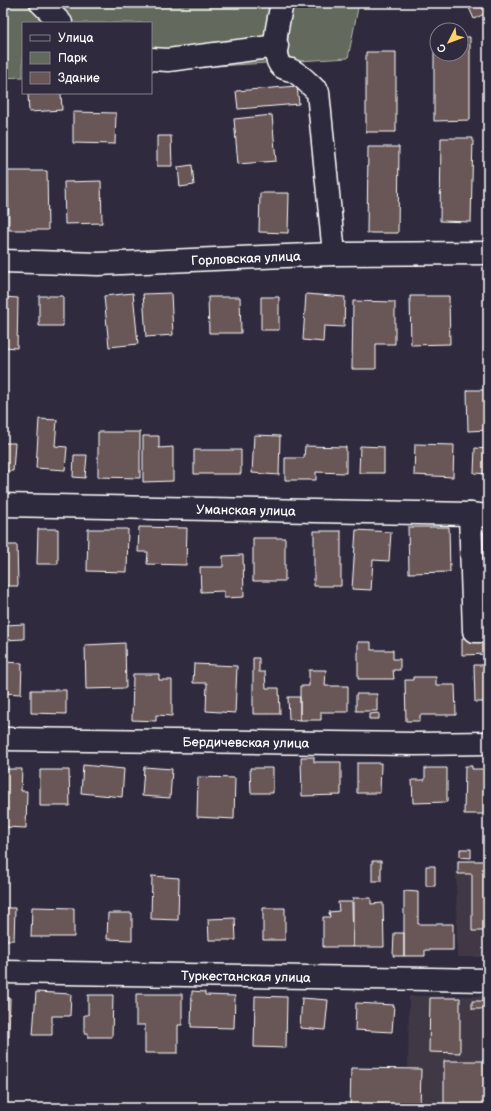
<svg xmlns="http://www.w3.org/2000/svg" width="491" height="1111" viewBox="0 0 491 1111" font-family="'Balsamiq Sans',sans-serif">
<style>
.built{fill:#403745}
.green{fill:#63695c;stroke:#b1b4ae}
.building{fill:#695657;stroke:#fff}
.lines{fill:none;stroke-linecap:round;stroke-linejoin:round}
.minor-casing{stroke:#fff;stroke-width:25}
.minor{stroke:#2f2a3d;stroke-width:22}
.labels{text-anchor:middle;stroke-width:3;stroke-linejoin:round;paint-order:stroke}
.street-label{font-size:13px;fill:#fff;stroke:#2f2a3d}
</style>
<rect width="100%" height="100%" fill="#2f2a3d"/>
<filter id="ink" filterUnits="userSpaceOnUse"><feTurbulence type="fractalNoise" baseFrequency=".025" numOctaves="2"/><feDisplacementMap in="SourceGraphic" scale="8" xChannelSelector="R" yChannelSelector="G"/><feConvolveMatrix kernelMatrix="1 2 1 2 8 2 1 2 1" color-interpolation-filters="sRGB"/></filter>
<g filter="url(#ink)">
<path class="built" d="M456 860H488V957H457Z
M409 996H488V1108H350L351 1068 408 1069Z"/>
<path class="green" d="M3 3H359L348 58 151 70V23H23V77L3 78Z"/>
<path class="building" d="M467 3H488V12L474 19Z
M434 37H437V54H461V37H470V120L434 121Z
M366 52H396V132H366Z
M297 86 299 104 238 109 236 91Z
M61 93 62 110 29 112 28 94Z
M73 112 116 113 115 144 73 143Z
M272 115 276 161 238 164 234 119Z
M157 136H171L172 166H157Z
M441 138H473L471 222 440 221Z
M368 147H399L398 233H367Z
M192 165 194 185 180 187 178 167Z
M8 171H47L48 230H9Z
M101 181 102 223 65 224 64 182Z
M260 193H289L288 233 259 232Z
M133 293 138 344 109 347 104 296Z
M171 293 173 335 146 337 143 294Z
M306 294 345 297 344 327 324 326 323 342 303 340Z
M39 296H63V326H39Z
M410 296H449L450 344 411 345Z
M3 297 18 298 17 348 3 347Z
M208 297H240L241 333H209Z
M261 297H279V330H261Z
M485 299H488V334H485Z
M353 301 395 302V344H376V369H352Z
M467 390H488V430L468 431Z
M39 419 57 420 55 446 67 447 65 470 36 468Z
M98 432H140V478L98 477Z
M254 435 280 436 279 475 252 473Z
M143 436H159V448L173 447V481L143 482Z
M3 443H15L13 471H3Z
M415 444 454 445 453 477 414 475Z
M305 446 346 447V473L316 472V480H285V458H304Z
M360 446 384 447V473H359Z
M475 448 488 449V474L474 473Z
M194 450H241V474H194Z
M74 455H87L85 478 73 477Z
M139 527 187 528 186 565 147 564 148 552H138Z
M408 527H449L450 572 409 573Z
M38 529H58V564H37Z
M88 529H128L127 572 87 571Z
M356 530 391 532 389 561 373 560 371 590 352 589Z
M314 531H341V586H314Z
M484 532H488V602H485Z
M253 538H285V581H253Z
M3 545H17L18 586H3Z
M243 555 244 597 224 598V591L201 592 200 567H223V556Z
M24 624V639L5 640V625Z
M462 638H488V654L462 655Z
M358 642H371V650H393V659H400V670H393L394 679H358Z
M125 643 126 688 86 689 85 645Z
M253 658H259V672H265L266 688H279L280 714H253Z
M3 662 22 663 21 694 3 693Z
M194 664 237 666 235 713 206 711 207 683H193Z
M474 665H488V702H475Z
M309 670H326L325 686H348V712H321V720H300V686H309Z
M133 674H159V680H172V716L156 715V721L132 720Z
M413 677H436V685H455L456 715H420V721H406L405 680H413Z
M31 690H66V714L31 713Z
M356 694H377V711H356Z
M288 697H300V720L289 719Z
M379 713V719H369V714Z
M301 757H314V762H341V795L302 796Z
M357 763H381L380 793H357Z
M83 765 124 769 122 797 81 793Z
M465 766H472V769H484V773H488V814H464Z
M144 767 172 769 170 798 142 796Z
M250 768H273V793H251Z
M425 768H447V802L413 803 412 780H425Z
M3 769H22L21 791H27L26 828 3 827Z
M40 770H69L70 806H40Z
M198 777 235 778 234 819 197 817Z
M460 849H471V858L460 857Z
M372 861H381V881H372Z
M458 861H488V931H472V874H458Z
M426 866H435V886H426Z
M152 876 179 878 178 920 151 919Z
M404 891 418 892V924H453V950H425V956H404Z
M353 898H371V904L383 903 384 947H353Z
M338 902H352L353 947H323V917H330L329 912 339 911Z
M32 907 74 908V937H31Z
M3 908H15L14 940H3Z
M263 908H285V940H263Z
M108 913H132V940L107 939Z
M235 918 236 940H209L208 919Z
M394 933H404V956H393Z
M192 991 205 992V995L235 996 234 1028 191 1027Z
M36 992 71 994 70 1016H52V1035H33Z
M136 994H182V1025H178V1053H145V1025H136Z
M88 995H113L112 1037H88V1033H84V1015H88Z
M255 996 287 997 286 1048 254 1047Z
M3 997 10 998 9 1037H3Z
M302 998 328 1000 325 1030 300 1028Z
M430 998H460V1053L429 1052Z
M472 1001H486V1009H472Z
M356 1003 394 1005 392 1032 355 1030Z
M444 1061H488V1108H444Z
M351 1068 421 1069 420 1108H350Z"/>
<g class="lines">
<g class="minor-casing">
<g id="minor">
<path d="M41 3 61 23"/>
<path d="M282 3C279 19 270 50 280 65 283 69 287 69 291 70 301 74 310 85 318 92L334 254"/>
<path d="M151 59 168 60 277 46"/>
<path id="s1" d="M3 261 98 264 334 254 488 253"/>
<path id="s2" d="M3 505 470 514 488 516"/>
<path d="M470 514 474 631H488"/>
<path id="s3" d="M3 739 416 744 488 743"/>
<path id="s4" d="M3 972 488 980"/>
</g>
</g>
<use href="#minor" class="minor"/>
</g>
</g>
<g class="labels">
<g class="street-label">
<text dy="5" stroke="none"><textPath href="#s1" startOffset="243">Горловская улица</textPath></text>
<text dy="5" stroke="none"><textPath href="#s2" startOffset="243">Уманская улица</textPath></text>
<text dy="5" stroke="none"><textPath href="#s3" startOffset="243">Бердичевская улица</textPath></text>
<text dy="5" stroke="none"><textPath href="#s4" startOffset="243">Туркестанская улица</textPath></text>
</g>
</g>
<rect width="491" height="1111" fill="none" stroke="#2f2a3d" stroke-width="16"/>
<rect x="8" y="8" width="475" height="1095" fill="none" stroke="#fff" stroke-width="1.5" filter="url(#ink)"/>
<rect x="22" y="22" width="130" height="72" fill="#2f2a3d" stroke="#827f8b"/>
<rect x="30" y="35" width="20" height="6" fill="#2f2a3d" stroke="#827f8b"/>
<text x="58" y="42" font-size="12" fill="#ffffff">Улица</text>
<rect x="30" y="52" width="20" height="12" fill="#63695c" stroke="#827f8b"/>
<text x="58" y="62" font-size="12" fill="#ffffff">Парк</text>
<rect x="30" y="72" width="20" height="12" fill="#695657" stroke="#827f8b"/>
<text x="58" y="82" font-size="12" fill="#ffffff">Здание</text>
<g transform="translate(449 42) rotate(228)"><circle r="19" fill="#2f2a3d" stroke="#827f8b"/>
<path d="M0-3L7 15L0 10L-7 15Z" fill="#ffd166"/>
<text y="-6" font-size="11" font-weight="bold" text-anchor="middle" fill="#ffffff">С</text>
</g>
</svg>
